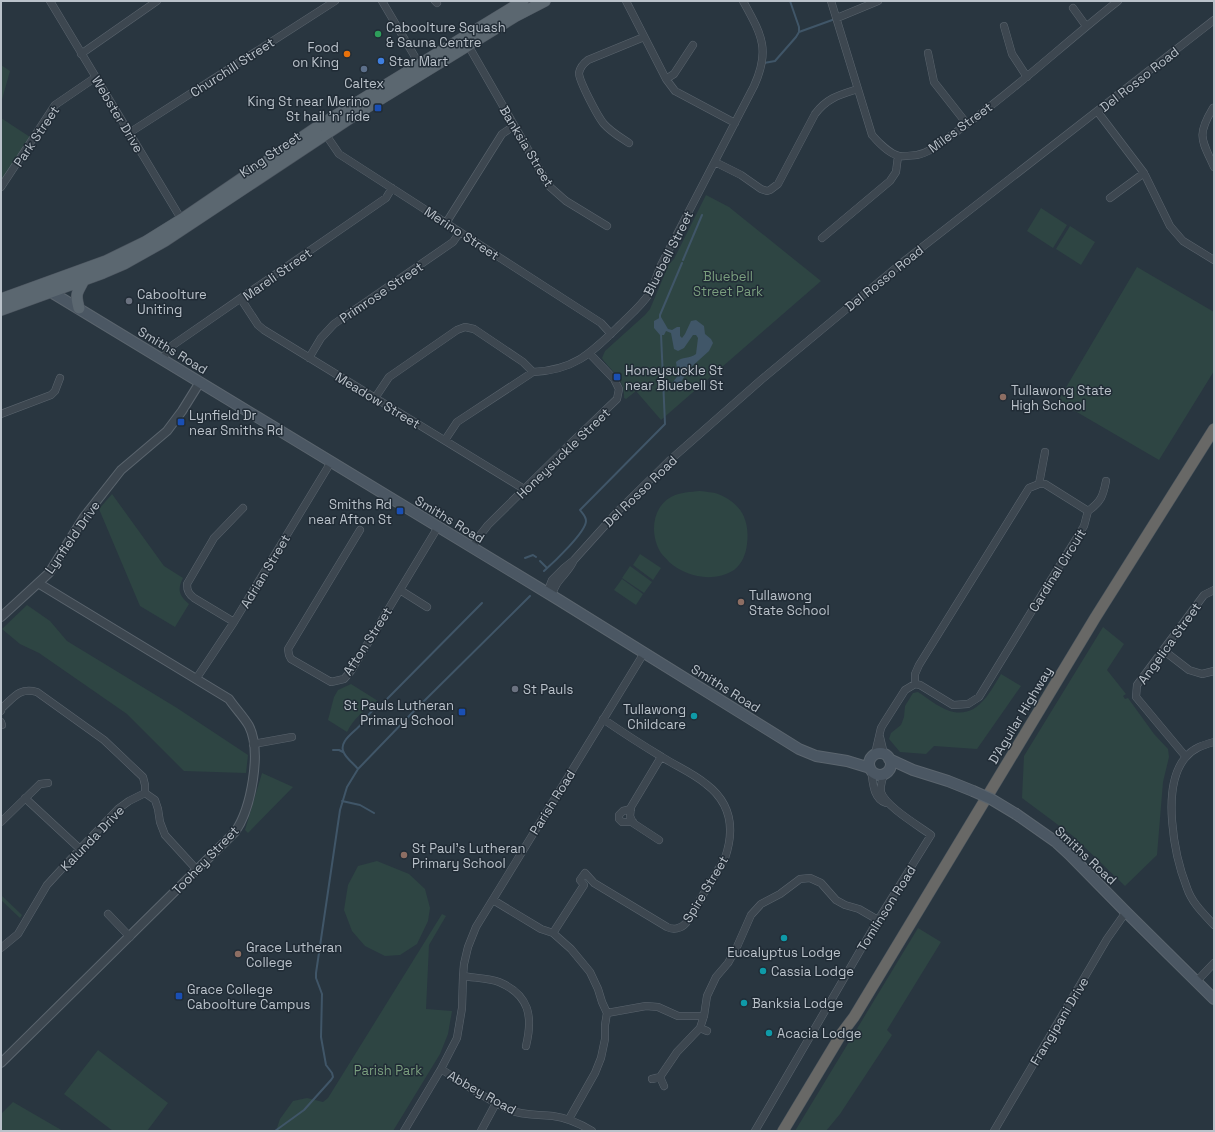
<svg xmlns="http://www.w3.org/2000/svg" width="1215" height="1132" viewBox="0 0 1215 1132" font-family="'Space Grotesk',sans-serif">
<style>
.green{fill:#2e4543}
.water{fill:#405668}
.lines{fill:none;stroke-linecap:round;stroke-linejoin:round}
.stream{stroke:#405668;stroke-width:2}
.minor-casing{stroke:#5b656e;stroke-width:8}
.tertiary-casing{stroke:#5b656e;stroke-width:10}
.secondary-casing{stroke:#5b656e;stroke-width:12}
.primary-casing{stroke:#4a535d;stroke-width:12}
.trunk-casing{stroke:#47525b;stroke-width:12}
.minor{stroke:#3d4750;stroke-width:7}
.tertiary{stroke:#3d4750;stroke-width:8}
.secondary{stroke:#4b5763;stroke-width:10}
.primary{stroke:#5b6770;stroke-width:11}
.trunk{stroke:#686866;stroke-width:11}
.secondary-bridge-casing{stroke:#5b656e;stroke-width:12;stroke-linecap:butt}
.secondary-bridge{stroke:#4b5763;stroke-width:10}
.leisure-dot{fill:#2e9e5b;stroke:#212c36;stroke-width:1.5}
.food-dot{fill:#e8710a;stroke:#212c36;stroke-width:1.5}
.shop-dot{fill:#3f7fe0;stroke:#212c36;stroke-width:1.5}
.service-dot{fill:#5c6f8a;stroke:#212c36;stroke-width:1.5}
.transit-dot{fill:#1a4fb4;stroke:#212c36;stroke-width:1.5}
.worship-dot{fill:#6b7280;stroke:#212c36;stroke-width:1.5}
.education-dot{fill:#8d6e63;stroke:#212c36;stroke-width:1.5}
.culture-dot{fill:#0f9aa8;stroke:#212c36;stroke-width:1.5}
.labels{text-anchor:middle;stroke-width:3;stroke-linejoin:round;paint-order:stroke}
.poi-label{font-size:13px;fill:#bac2ca;stroke:#212c36;text-anchor:start}
.street-label{font-size:13px;fill:#bac2ca;stroke:#212c36}
.park-label{font-size:13px;fill:#7a9e7e;stroke:#212c36}
</style>
<rect width="100%" height="100%" fill="#293640"/>
<path class="green" d="M1 65 10 71 1 103Z
M1 118 30 137 1 181Z
M706 195 729 207 821 281 661 420 636 391 626 399 624 398C625 381 614 373 604 361L602 358 605 351 645 315 650 309 669 264 674 259Z
M1041 208 1067 225 1053 248 1027 231Z
M1070 226 1095 242 1081 265 1056 249Z
M1137 267 1214 312V371L1159 460 1058 401Z
M700 491C706 492 713 492 718 494 741 503 750 520 747 544 746 554 742 564 734 570 713 583 686 577 669 562 667 559 663 556 661 553 650 536 651 508 671 497 681 492 690 492 700 491Z
M112 494 164 566 183 578C177 590 179 595 189 604L175 627 140 606 99 509Z
M640 554 661 568 653 580 633 565Z
M630 566 652 582 644 593 622 578Z
M622 579 643 594 636 605 614 590Z
M27 605 50 621 67 641 177 708 248 755 246 773 184 771 127 714 39 653 20 644 2 629Z
M1103 627 1124 644 1107 670 1126 694 1123 696 1125 699 1128 698 1154 734 1168 749 1169 757 1163 782 1157 855 1125 886 1073 836 1022 798 1024 756Z
M1001 674 1021 686 977 749 934 746 926 754 900 752 889 739 891 733 901 725 904 717 905 706 913 693 918 692C927 698 937 706 947 710 976 721 989 694 1001 674Z
M351 684 378 701C364 710 354 718 347 732L328 720 334 697 338 690Z
M262 773 293 787 248 833 245 830Z
M377 861 409 874 425 889 430 908 428 921 417 944 400 955 385 956 365 946 352 931 344 910 348 885 358 866Z
M1 895 22 915 20 918 1 900Z
M442 914 446 916 429 945 426 1009 452 1011 448 1034 440 1054 393 1131H276L280 1119 293 1101 307 1098 323 1102 328 1098Z
M918 928 941 942 887 1030 892 1035 840 1114 826 1131H795Z
M98 1050 168 1103 147 1131H113L64 1094Z
M13 1102 63 1131H1V1114Z"/>
<path class="water" d="M661 317 668 329 672 330 677 327H680V336L682 338 685 334 691 321 696 320 704 326 705 334 711 339 713 343 709 351 689 369 676 390 673 389C670 382 676 380 678 375L676 362C682 356 690 359 696 354L698 338 696 335H693L684 348 678 351 674 349 671 333 666 331 664 335H660L654 328V321Z"/>
<g class="lines">
<path class="stream" d="M799 32 835 19
M764 63 775 61 796 37 799 32V27L790 1
M683 260 702 215
M660 320V315L682 263
M525 558 533 555 536 557
M540 561 547 568
M544 571C553 563 586 532 586 521 586 516 582 513 580 510L665 424 661 334
M375 709 387 699 482 603
M363 721 372 711
M333 750H339L343 752
M358 769C354 764 347 759 344 753 337 741 357 731 362 723L361 717
M342 801 360 805 374 813
M275 1131 304 1110 331 1080 333 1077 332 1073 326 1065 321 1037 322 994 316 978V973L340 810 347 787 358 769 412 713 530 596"/>
<g class="minor-casing">
<path id="minor" d="M50 1 183 222
M382 1 421 67
M435 1 437 3
M626 1 666 79 675 91 735 123
M831 1 872 135C878 142 890 154 899 156 904 157 912 155 917 155 932 152 944 140 956 132 1013 92 1063 44 1118 1
M1073 8 1086 26
M837 18 878 1
M1004 26 1012 54 1027 77
M468 45 549 186 566 201 607 226
M928 53 934 82 967 124
M81 54 157 1
M666 79 674 74 693 45
M1213 108C1196 136 1202 140 1214 167
M1097 111 1144 173 1170 226 1183 241 1214 260
M324 132 339 154 601 323 611 334
M129 133 335 1
M629 143C620 137 611 132 604 124 598 117 579 81 579 73 580 67 584 63 588 60L644 37
M715 162 741 175 761 189 767 191 770 190 778 184 815 114C827 98 839 95 858 89
M1 187 55 105 96 77
M1110 198 1144 173
M446 223 502 134 514 126
M822 238 890 181 896 172 898 156
M241 299 258 325 264 330 524 489
M309 358 321 338 334 324 453 242 460 232
M162 359 173 345 386 198 392 188
M375 398 389 377 457 330 465 327 474 329 523 362 533 372
M1 414 51 395 55 391 60 378
M445 440 457 422 533 372C575 370 591 353 620 325 630 315 641 306 649 294 654 285 657 275 661 265L754 86C771 49 761 34 743 1
M1039 484 1045 452
M1088 511C1101 502 1103 496 1106 481
M360 530 288 649 289 655 291 659 331 682 344 679 351 671 438 527
M472 548 481 534 488 525 571 443 617 399 619 389 614 379 590 354
M400 590 427 607
M547 593 552 580 564 568 574 560 619 510 669 461 761 380 903 262 1214 20
M552 596C555 580 566 576 573 562
M234 622 194 598C189 594 187 591 187 584L214 538 243 508
M1163 650 1189 670 1202 674 1214 671
M196 679 234 622 331 462
M915 684 920 685 953 705 968 704 979 697 1084 526 1088 511
M1 711 2 708C14 697 20 687 37 692L104 740 143 777 145 785V793
M1 722 2 725
M880 737 884 754
M1214 742C1203 745 1193 748 1185 758 1161 787 1174 855 1187 888 1192 903 1204 914 1214 925
M253 744 292 737
M875 754 881 728 884 723 905 690 915 684V674L919 665 1029 488 1039 484H1045L1088 511
M1186 757 1136 697 1137 685 1204 595 1214 590
M871 770C873 782 873 799 886 803
M145 793 155 800 158 809 160 822 165 835 197 870
M25 798 80 849
M631 809 623 811 619 815V819L622 822H633
M1 822 40 784 48 783
M659 840 633 823 630 816 631 807 661 757
M493 900 541 929 553 933 571 949 590 972 598 989 602 1002 607 1013 605 1025V1039L601 1058 595 1073 569 1119
M108 914 130 937
M553 933 584 885 580 880 585 873 594 883 667 927C673 930 681 929 686 923L725 858C735 829 731 803 706 784 693 773 676 766 662 757 642 745 622 732 603 719
M1 948 18 934 47 885 80 849 118 809 129 801 145 793
M463 976C474 978 489 978 499 982 530 995 533 1017 526 1046
M1196 982 1214 963
M607 1013 646 1006 658 1007 678 1016H704
M707 1031 700 1028 704 1016 707 996 716 977 728 963 736 949 751 915 761 904 780 894 800 879 810 878 821 883 836 900 845 905 859 909 878 920
M441 1069C463 1083 487 1100 510 1110 524 1116 538 1114 553 1116 568 1118 579 1123 592 1131
M652 1079 660 1077
M664 1086 660 1077 677 1052 700 1028
M404 1131 441 1069 457 1038 462 1008 463 976 464 964 468 947 476 927 644 653
M481 1131 496 1103
M755 1131 878 920 931 835C919 826 885 806 881 792 880 786 882 780 884 774
M994 1131 1107 939 1126 912"/>
</g>
<g class="tertiary-casing">
<path id="tertiary" d="M1 617 49 573 84 517 121 470 167 431 182 411 200 382
M1 1063 235 832C251 809 262 752 249 726 244 717 235 708 229 699L38 583"/>
</g>
<g class="secondary-casing">
<path id="secondary" d="M49 286 51 292 559 600 799 749 816 756 847 761 870 768
M869 764a11 11 0 1 1 22 0a11 11 0 1 1-22 0Z
M889 759 913 770 948 781 973 791
M1016 814 1056 842 1069 854 1126 912 1214 999"/>
</g>
<g class="primary-casing">
<path id="primary" d="M1 299 106 261 145 242 182 219 320 125 523 1
M79 308C75 293 77 293 84 280
M1 310 103 273 124 264 165 241 358 113 516 16 545 1"/>
</g>
<g class="trunk-casing">
<path id="trunk" d="M783 1131 842 1033 854 1017 1095 618 1214 429"/>
</g>
<use href="#minor" class="minor"/>
<use href="#tertiary" class="tertiary"/>
<use href="#secondary" class="secondary"/>
<use href="#primary" class="primary"/>
<use href="#trunk" class="trunk"/>
<g class="secondary-bridge-casing">
<path id="secondary-bridge" d="M973 791 991 799 1016 814"/>
</g>
<use href="#secondary-bridge" class="secondary-bridge"/>
</g>
<circle class="leisure-dot" cx="378" cy="34" r="4"/>
<circle class="food-dot" cx="347" cy="54" r="4"/>
<circle class="shop-dot" cx="381" cy="61" r="4"/>
<circle class="service-dot" cx="364" cy="69" r="4"/>
<g class="transit-dot">
<rect x="374" y="104" width="8" height="8" rx="2"/>
<rect x="613" y="373" width="8" height="8" rx="2"/>
<rect x="177" y="418" width="8" height="8" rx="2"/>
<rect x="396" y="507" width="8" height="8" rx="2"/>
<rect x="458" y="708" width="8" height="8" rx="2"/>
<rect x="175" y="992" width="8" height="8" rx="2"/>
</g>
<g class="worship-dot">
<circle cx="129" cy="301" r="4"/>
<circle cx="515" cy="689" r="4"/>
</g>
<g class="education-dot">
<circle cx="1003" cy="397" r="4"/>
<circle cx="741" cy="602" r="4"/>
<circle cx="404" cy="855" r="4"/>
<circle cx="238" cy="954" r="4"/>
</g>
<g class="culture-dot">
<circle cx="694" cy="716" r="4"/>
<circle cx="784" cy="938" r="4"/>
<circle cx="763" cy="971" r="4"/>
<circle cx="744" cy="1003" r="4"/>
<circle cx="769" cy="1033" r="4"/>
</g>
<g class="labels">
<g class="poi-label">
<text x="386" y="32">Caboolture Squash<tspan x="386" dy="15">&amp; Sauna Centre</tspan></text>
<text x="339" y="52" text-anchor="end">Food<tspan x="339" dy="15">on King</tspan></text>
<text x="389" y="66">Star Mart</text>
<text x="364" y="88" text-anchor="middle">Caltex</text>
<text x="370" y="106" text-anchor="end">King St near Merino<tspan x="370" dy="15">St hail 'n' ride</tspan></text>
<text x="137" y="299">Caboolture<tspan x="137" dy="15">Uniting</tspan></text>
<text x="625" y="375">Honeysuckle St<tspan x="625" dy="15">near Bluebell St</tspan></text>
<text x="1011" y="395">Tullawong State<tspan x="1011" dy="15">High School</tspan></text>
<text x="189" y="420">Lynfield Dr<tspan x="189" dy="15">near Smiths Rd</tspan></text>
<text x="392" y="509" text-anchor="end">Smiths Rd<tspan x="392" dy="15">near Afton St</tspan></text>
<text x="749" y="600">Tullawong<tspan x="749" dy="15">State School</tspan></text>
<text x="523" y="694">St Pauls</text>
<text x="454" y="710" text-anchor="end">St Pauls Lutheran<tspan x="454" dy="15">Primary School</tspan></text>
<text x="686" y="714" text-anchor="end">Tullawong<tspan x="686" dy="15">Childcare</tspan></text>
<text x="412" y="853">St Paul's Lutheran<tspan x="412" dy="15">Primary School</tspan></text>
<text x="246" y="952">Grace Lutheran<tspan x="246" dy="15">College</tspan></text>
<text x="784" y="957" text-anchor="middle">Eucalyptus Lodge</text>
<text x="771" y="976">Cassia Lodge</text>
<text x="187" y="994">Grace College<tspan x="187" dy="15">Caboolture Campus</tspan></text>
<text x="752" y="1008">Banksia Lodge</text>
<text x="777" y="1038">Acacia Lodge</text>
</g>
<g class="street-label">
<text transform="translate(232 67) rotate(-33)" y="5">Churchill Street</text>
<text transform="translate(1139 79) rotate(-38)" y="5">Del Rosso Road</text>
<text transform="translate(118 114) rotate(59)" y="5">Webster Drive</text>
<text transform="translate(960 127) rotate(-36)" y="5">Miles Street</text>
<text transform="translate(36 136) rotate(-56)" y="5">Park Street</text>
<text transform="translate(527 146) rotate(59)" y="5">Banksia Street</text>
<text transform="translate(270 154) rotate(-34)" y="5">King Street</text>
<text transform="translate(462 233) rotate(33)" y="5">Merino Street</text>
<text transform="translate(668 253) rotate(-63)" y="5">Bluebell Street</text>
<text transform="translate(277 274) rotate(-35)" y="5">Mareli Street</text>
<text transform="translate(884 278) rotate(-39)" y="5">Del Rosso Road</text>
<text transform="translate(381 292) rotate(-34)" y="5">Primrose Street</text>
<text transform="translate(173 350) rotate(31)" y="5">Smiths Road</text>
<text transform="translate(378 400) rotate(31)" y="5">Meadow Street</text>
<text transform="translate(563 453) rotate(-44)" y="5">Honeysuckle Street</text>
<text transform="translate(640 491) rotate(-44)" y="5">Del Rosso Road</text>
<text transform="translate(450 519) rotate(31)" y="5">Smiths Road</text>
<text transform="translate(72 537) rotate(-55)" y="5">Lynfield Drive</text>
<text transform="translate(1057 570) rotate(-58)" y="5">Cardinal Circuit</text>
<text transform="translate(265 571) rotate(-59)" y="5">Adrian Street</text>
<text transform="translate(367 641) rotate(-57)" y="5">Afton Street</text>
<text transform="translate(1169 643) rotate(-54)" y="5">Angelica Street</text>
<text transform="translate(726 688) rotate(32)" y="5">Smiths Road</text>
<text transform="translate(1020 715) rotate(-59)" y="5">D'Aguilar Highway</text>
<text transform="translate(552 802) rotate(-58)" y="5">Parish Road</text>
<text transform="translate(92 838) rotate(-46)" y="5">Kalunda Drive</text>
<text transform="translate(1086 855) rotate(43)" y="5">Smiths Road</text>
<text transform="translate(205 860) rotate(-46)" y="5">Toohey Street</text>
<text transform="translate(705 889) rotate(-59)" y="5">Spire Street</text>
<text transform="translate(886 908) rotate(-58)" y="5">Tomlinson Road</text>
<text transform="translate(1059 1021) rotate(-59)" y="5">Frangipani Drive</text>
<text transform="translate(482 1092) rotate(29)" y="5">Abbey Road</text>
</g>
<g class="park-label">
<text x="728" y="281">Bluebell<tspan x="728" dy="15">Street Park</tspan></text>
<text x="388" y="1075">Parish Park</text>
</g>
</g>
<rect width="1215" height="1132" fill="none" stroke="#bac2ca" stroke-width="4"/>
</svg>
